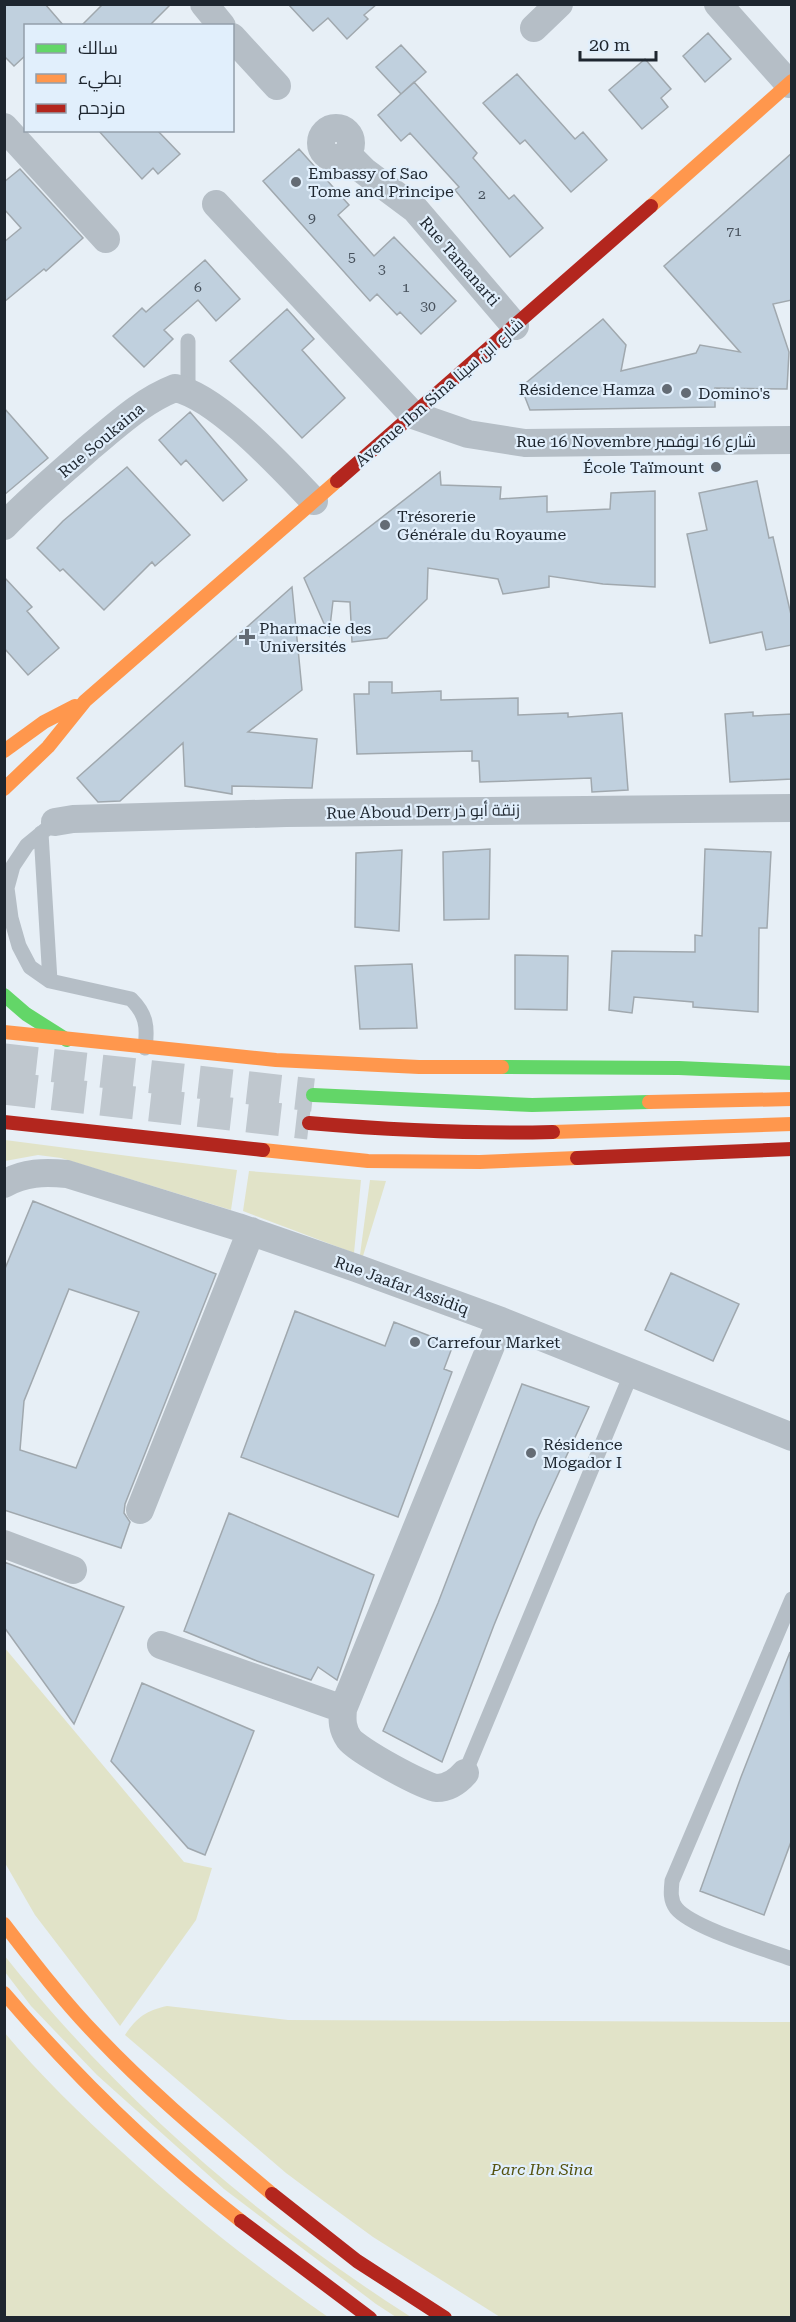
<svg xmlns="http://www.w3.org/2000/svg" width="796" height="2322" viewBox="0 0 796 2322" font-family="'Roboto Serif',Cairo,serif">
<style>
.green{fill:#e1e3c8}
.building{fill:#c0d0de;stroke:#a0a8ae;stroke-width:1.5;fill-rule:evenodd}
.lines{fill:none;stroke-linecap:round;stroke-linejoin:round}
.primary-tunnel{stroke:#bfc7ce;stroke-width:33;stroke-dasharray:33 16;stroke-linecap:butt}
.lane{stroke:#b5bec6;stroke-width:15}
.street{stroke:#b5bec6;stroke-width:28}
.fast{stroke:#63d668;stroke-width:14}
.slow{stroke:#ff974d;stroke-width:14}
.jam{stroke:#b3261e;stroke-width:14}
.poi-dot{fill:#646c75;stroke:#e1effc;stroke-width:2}
.labels{text-anchor:middle;stroke-width:4.5;stroke-linejoin:round;paint-order:stroke}
.number-label{font-size:14px;fill:#46505b}
.poi-label{font-size:16px;fill:#1e262f;stroke:#e1effc;text-anchor:start}
.street-label{font-size:16px;fill:#1e262f;stroke:#e1effc}
.park-label{font-size:16px;font-style:italic;fill:#565310;stroke:#e1effc}
</style>
<rect width="100%" height="100%" fill="#e7eff6"/>
<path class="green" d="M5 1140 237 1170 231 1210 61 1158 38 1155 5 1161Z
M249 1171 361 1180 354 1253 243 1211Z
M370 1180 386 1181 363 1256 360 1255Z
M4 1647 184 1862 212 1868 196 1920 120 2026 35 1915 5 1863Z
M4 1955C118 2098 257 2219 411 2317H396L376 2304 224 2189 97 2075 31 2006 5 1972Z
M167 2006 288 2020 791 2022V2317H500L373 2237 325 2202 286 2173 125 2035C136 2018 147 2010 167 2006Z
M4 2032C40 2075 81 2115 122 2152 187 2212 256 2267 328 2317H5Z"/>
<path class="building" d="M4 4H45L64 26H26V55L14 66 4 56Z
M103 4H171L149 26H81Z
M288 4H377L364 15 368 19 347 39 328 18 313 31Z
M708 33 731 59 705 82 683 56Z
M401 45 426 72 401 94 376 67Z
M645 59 671 89 661 98 668 107 642 129 609 90Z
M517 74 575 139 583 132 607 160 571 192 525 140 520 144 483 103Z
M414 82 477 153 473 158 509 199 514 195 543 228 510 257 455 190 459 187 410 133 401 141 378 115Z
M98 130H157L180 154 158 174 153 168 142 179Z
M299 149 349 205 338 215 374 256 394 237 456 301 421 334 400 312 397 315 377 294 370 301 263 181Z
M792 153V300L773 304 789 352 787 389 715 388V407L530 410 521 387 603 319 626 345 621 371 696 353 700 345 740 352 664 266Z
M20 169 83 238 46 271 44 269 4 302V242L21 228 4 209V182Z
M205 260 240 299 216 321 198 300 164 330 173 339 144 367 113 336 142 308 146 312Z
M287 309 314 339 302 350 345 398 302 438 230 361Z
M4 408 48 458 4 495Z
M190 412 247 480 223 501 186 460 181 465 159 440Z
M127 467 190 535 155 566 152 562 104 610 63 569 60 571 37 548 63 521Z
M440 472 441 485 501 487 500 499 547 496V512L610 509 611 493 655 491V587L603 584 549 576V587L503 594 498 579 428 568 427 599 387 638 352 642 350 602 333 601 329 635 304 578Z
M757 481 769 538 773 537 792 619V645L766 650 762 632 710 643 687 534 707 530 699 493Z
M4 577 32 607 27 611 59 648 28 675 4 648Z
M292 587 302 690 248 732 317 739 312 788 232 786V794L185 786 183 743 120 801 98 802 77 778Z
M369 682H392V693L441 691V700L518 698V715L568 713V717L622 713 628 790 592 792 591 778 480 782 479 761H472V751L357 754 354 694H369Z
M753 712V716L792 714V779L730 782 725 714Z
M490 849 489 919 444 920 443 852Z
M705 849 771 852 767 928H759L758 1012 693 1007V1002L634 997 632 1013 609 1010 612 951 695 952V935L702 936Z
M402 850 399 931 355 927 356 853Z
M515 955 568 956 567 1010 515 1009Z
M412 964 417 1028 360 1029 355 966Z
M33 1201 216 1274 125 1504 124 1513 130 1522 121 1548 4 1510V1271ZM69 1289 139 1312 76 1468 20 1450 24 1401Z
M671 1273 739 1304 713 1361 645 1330Z
M295 1311 385 1346 394 1322 453 1345 444 1369 452 1372 398 1517 241 1457Z
M522 1384 589 1407 537 1520 494 1625 442 1762 383 1731 438 1603Z
M229 1513 374 1575 337 1680 318 1667 311 1680 257 1661 184 1631Z
M4 1562 124 1607 74 1724 4 1627Z
M790 1652 792 1839 764 1915 700 1891 741 1777Z
M142 1683 254 1731 205 1855 188 1848 111 1761Z"/>
<g class="lines">
<path class="primary-tunnel" d="M4 1060 313 1095
M4 1088 309 1123"/>
<path class="lane" d="M188 391V341
M55 822 27 845 13 866 7 888 11 918 19 946 30 967 50 981 131 999C146 1014 148 1026 145 1048
M41 833 50 981
M792 1599 672 1881C671 1891 670 1900 676 1908 692 1928 765 1949 792 1959
M465 1773 632 1372"/>
<path class="street" d="M204 4 222 26
M718 4 789 84
M534 28 559 4
M232 37 277 86
M4 127 106 239
M321 143a15 15 0 1 1 30 0a15 15 0 1 1-30 0Z
M347 154 364 171 415 209 515 326
M216 204 413 415 468 434 525 443 792 440
M4 526C31 498 60 474 89 448 117 425 142 401 175 388 218 397 283 469 314 501
M55 822 73 819 286 813 792 808
M4 1184C24 1172 45 1172 67 1174L238 1227 356 1268 501 1321 792 1437
M140 1510 251 1231
M4 1544 73 1570
M161 1645 343 1709
M465 1773C458 1781 449 1788 437 1788 424 1787 357 1750 349 1739 342 1729 342 1720 343 1709L501 1321"/>
<path class="fast" d="M4 995 26 1014 67 1040
M502 1067 679 1068 792 1073
M313 1095 532 1105 649 1102"/>
<path class="slow" d="M651 206 792 81
M4 751 44 722 75 706
M4 789 48 747 85 701 337 481
M4 1032 276 1060 419 1067H502
M649 1102 792 1099
M553 1132 792 1124
M263 1150 368 1161 480 1162 577 1158
M4 1924C34 1963 64 2002 98 2037 152 2094 213 2144 272 2194
M4 1993C76 2077 154 2153 241 2221"/>
<path class="jam" d="M337 481 651 206
M4 1122 263 1150
M309 1123C390 1130 472 1134 553 1132
M577 1158 792 1149
M272 2194 357 2261 445 2318
M241 2221 370 2318"/>
</g>
<g class="poi-dot">
<circle cx="296" cy="182" r="6"/>
<circle cx="667" cy="389" r="6"/>
<circle cx="686" cy="393" r="6"/>
<circle cx="716" cy="467" r="6"/>
<circle cx="385" cy="525" r="6"/>
<path d="M244 628h6v6h6v6h-6v6h-6v-6h-6v-6h6z"/>
<circle cx="415" cy="1342" r="6"/>
<circle cx="531" cy="1453" r="6"/>
</g>
<g class="labels">
<g class="number-label">
<text x="482" y="199">2</text>
<text x="312" y="223">9</text>
<text x="734" y="236">71</text>
<text x="352" y="262">5</text>
<text x="382" y="274">3</text>
<text x="198" y="292">6</text>
<text x="406" y="292">1</text>
<text x="428" y="311">30</text>
</g>
<g class="poi-label">
<text x="308" y="179">Embassy of Sao<tspan x="308" dy="18">Tome and Principe</tspan></text>
<text x="655" y="395" text-anchor="end">Résidence Hamza</text>
<text x="698" y="399">Domino's</text>
<text x="704" y="473" text-anchor="end">École Taïmount</text>
<text x="397" y="522">Trésorerie<tspan x="397" dy="18">Générale du Royaume</tspan></text>
<text x="259" y="634">Pharmacie des<tspan x="259" dy="18">Universités</tspan></text>
<text x="427" y="1348">Carrefour Market</text>
<text x="543" y="1450">Résidence<tspan x="543" dy="18">Mogador I</tspan></text>
</g>
<g class="street-label">
<text transform="translate(460 261) rotate(49)" y="6">Rue Tamanarti</text>
<text transform="translate(439 392) rotate(-41)" y="6">Avenue Ibn Sina شارع ابن سينا</text>
<text transform="translate(101 440) rotate(-40)" y="6">Rue Soukaina</text>
<text x="636" y="447">Rue 16 Novembre شارع 16 نوفمبر</text>
<text transform="translate(423 811) rotate(-1)" y="6">Rue Aboud Derr زنقة أبو ذر</text>
<text transform="translate(402 1285) rotate(20)" y="6">Rue Jaafar Assidiq</text>
</g>
<g class="park-label">
<text x="542" y="2175">Parc Ibn Sina</text>
</g>
</g>
<rect width="796" height="2322" fill="none" stroke="#1e262f" stroke-width="12"/>
<rect x="24" y="24" width="210" height="108" fill="#e1effc" stroke="#939faa" stroke-width="1.5"/>
<rect x="36" y="44" width="30" height="9" fill="#63d668" stroke="#939faa" stroke-width="1.5"/>
<text x="78" y="54" font-size="18" fill="#1e262f">سالك</text>
<rect x="36" y="74" width="30" height="9" fill="#ff974d" stroke="#939faa" stroke-width="1.5"/>
<text x="78" y="84" font-size="18" fill="#1e262f">بطيء</text>
<rect x="36" y="104" width="30" height="9" fill="#b3261e" stroke="#939faa" stroke-width="1.5"/>
<text x="78" y="114" font-size="18" fill="#1e262f">مزدحم</text>
<path d="M580 51v9h76v-9" fill="none" stroke="#1e262f" stroke-width="3"/>
<text x="589" y="51" font-size="18" fill="#1e262f" stroke="#e1effc" stroke-width="4.5" paint-order="stroke">20 m</text>
</svg>
